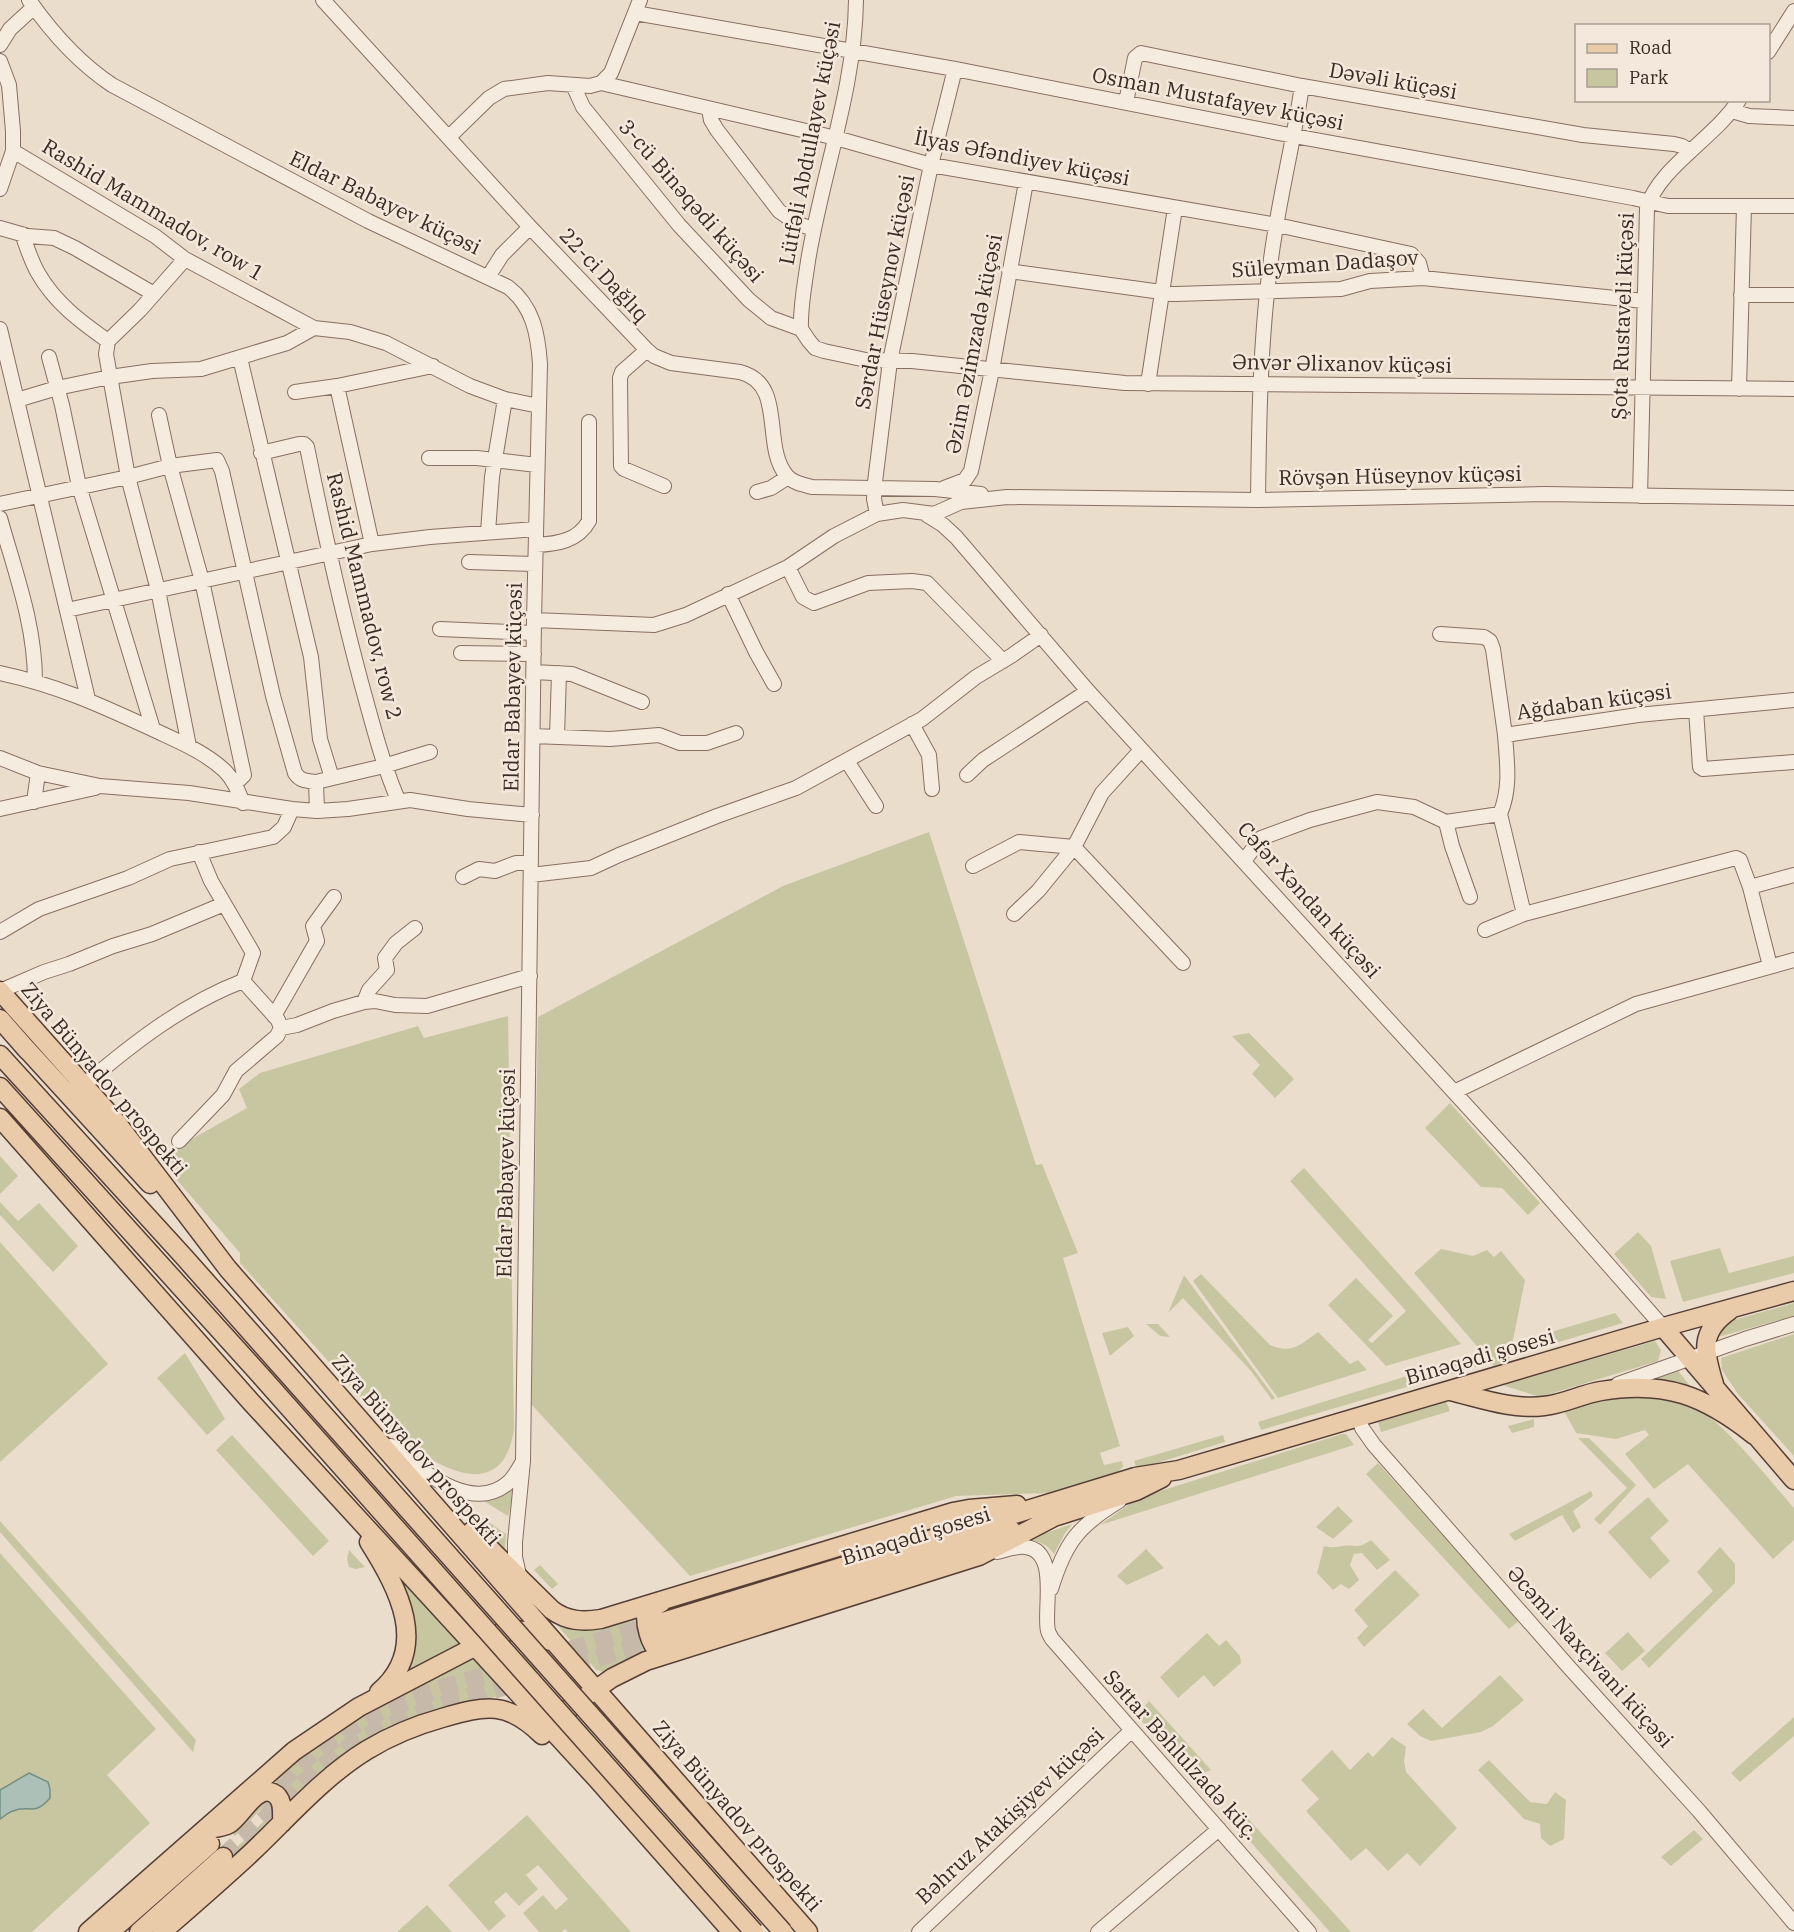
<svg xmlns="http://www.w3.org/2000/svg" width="1794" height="1932" viewBox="0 0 1794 1932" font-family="'IBM Plex Serif',serif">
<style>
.green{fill:#c8c6a1}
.water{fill:#acc0b7;stroke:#738e83;stroke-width:1.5}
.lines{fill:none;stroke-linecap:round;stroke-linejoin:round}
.major-tunnel{stroke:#c7b9aa;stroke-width:18;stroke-dasharray:18 9;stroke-linecap:butt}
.minor-casing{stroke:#876f62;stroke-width:16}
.major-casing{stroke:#553f35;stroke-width:21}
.minor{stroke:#f6ebdf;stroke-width:14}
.major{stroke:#e9caa9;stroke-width:18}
.major-bridge-casing{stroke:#553f35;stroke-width:21;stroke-linecap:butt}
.major-bridge{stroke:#e9caa9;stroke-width:18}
.labels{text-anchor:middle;stroke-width:5;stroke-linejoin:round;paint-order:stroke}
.street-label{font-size:21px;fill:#392a23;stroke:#f3e8db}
</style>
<rect width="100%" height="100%" fill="#ebddcc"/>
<path class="green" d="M929 832 1036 1165 1042 1164 1078 1253 1063 1258 1120 1446 1100 1453 1104 1465 1122 1461 1123 1467 1116 1473 1049 1493 956 1496 690 1576 531 1404 538 1017 783 886Z
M508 1016 514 1429C502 1512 426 1461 389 1429L240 1263V1253L158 1158 247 1108 239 1089 260 1073 418 1026 424 1038Z
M1249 1033 1294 1079 1275 1098 1252 1074 1260 1065 1232 1036Z
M1450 1103 1540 1203 1528 1215 1502 1188 1481 1187 1425 1128Z
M0 1156 18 1176 0 1194Z
M1304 1168 1461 1344 1386 1366 1328 1305 1356 1278 1393 1316 1368 1340 1372 1343 1406 1311 1290 1181Z
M0 1202 18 1221 39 1203 78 1246 53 1272 0 1215Z
M1638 1232 1651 1246 1666 1299 1651 1297 1614 1254Z
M0 1242 108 1364 0 1462Z
M1720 1248 1729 1273 1794 1256V1273L1683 1302 1670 1261Z
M1441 1249 1473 1256 1487 1250 1494 1257 1501 1251 1525 1280 1509 1360 1494 1366 1414 1273Z
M1201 1274 1270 1345C1293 1354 1300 1345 1318 1332L1350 1364 1358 1360 1367 1370 1278 1398 1193 1281Z
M1184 1275 1275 1398 1272 1400 1251 1371 1183 1298 1168 1313Z
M1794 1303V1316L1718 1337 1723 1323Z
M1615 1313 1623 1323 1538 1348 1541 1335Z
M1146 1324H1158L1170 1337 1160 1336Z
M1128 1327 1134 1336 1110 1356 1102 1333Z
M1794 1334V1456L1738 1394 1722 1370 1721 1358Z
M1655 1341 1661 1350 1658 1361 1540 1397 1502 1385Z
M185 1353 225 1419 207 1435 157 1378Z
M1469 1357 1478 1366 1261 1430 1258 1422Z
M1676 1368 1690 1386 1645 1380Z
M1644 1394C1657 1396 1672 1397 1685 1402 1717 1412 1770 1481 1794 1508V1540L1773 1559 1688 1464 1654 1489 1625 1454 1649 1435 1645 1430 1616 1439 1576 1433 1564 1411 1605 1397Z
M1446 1401 1450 1411 1381 1432 1378 1422Z
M1534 1419V1427L1512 1433 1508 1426Z
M1342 1434H1346L1354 1445 1100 1525 1138 1498Z
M232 1435 329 1541 313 1556 216 1450Z
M1223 1435 1225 1442 1137 1469 1134 1461Z
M1578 1438H1589L1636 1485 1600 1525 1594 1519 1627 1488Z
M1378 1463 1519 1621 1509 1629 1366 1474Z
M516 1477V1490L508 1516 474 1495Z
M430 1481 506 1534 505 1551Z
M1591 1491 1593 1496 1573 1511 1581 1527 1573 1533 1562 1515 1515 1541 1509 1534Z
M1648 1497 1669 1521 1650 1538 1670 1561 1650 1579 1608 1532Z
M1338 1506 1353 1521 1333 1539 1316 1527Z
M0 1521 196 1740 193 1752 0 1532Z
M1072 1524 1065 1533 1054 1554C1047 1544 1040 1542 1028 1539Z
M1371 1540 1390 1560 1377 1570 1362 1553 1354 1554 1350 1565 1359 1580 1349 1589 1341 1584 1333 1590 1317 1573 1324 1546C1332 1548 1335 1547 1343 1546 1358 1544 1356 1550 1371 1540Z
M1720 1547 1735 1564V1583L1649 1668 1641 1659 1713 1591 1697 1572Z
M1146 1549 1164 1568 1127 1585 1117 1576Z
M349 1550 365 1567 356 1569 349 1567 347 1559Z
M0 1553 156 1729 107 1775 150 1823 32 1932H0Z
M540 1565 558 1584 552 1589 534 1570Z
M1395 1570 1420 1595 1364 1647 1357 1638 1368 1626 1354 1610Z
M401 1577 461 1644 401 1679 416 1647 415 1623Z
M634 1619 645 1653 603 1672 596 1670 557 1625 594 1629Z
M1628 1632 1645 1651 1622 1671 1605 1653Z
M1207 1633 1219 1646 1226 1640 1240 1656 1241 1663 1214 1687 1204 1675 1178 1698 1160 1677Z
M472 1656 508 1694 462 1705 426 1718 289 1806 268 1785 292 1761 346 1721Z
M1500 1675 1524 1700 1493 1726 1481 1732 1431 1741 1420 1736 1407 1724 1423 1709 1442 1728Z
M1149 1701 1203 1761 1211 1770 1194 1778 1136 1715Z
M1794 1717V1736L1740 1782 1731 1773Z
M1392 1737 1406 1747 1404 1761 1406 1772 1457 1828 1420 1866 1407 1853 1388 1871 1366 1848 1351 1861 1306 1811 1319 1799 1301 1780 1332 1750 1350 1770 1368 1752 1373 1757Z
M1489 1760 1530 1802 1547 1804 1555 1792 1566 1800 1564 1839 1550 1846 1541 1838 1540 1824 1524 1819 1478 1770Z
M264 1798 272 1799 278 1817 240 1854 235 1849 267 1818 260 1810 235 1836 232 1833 244 1816Z
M1243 1813 1351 1932H1330L1234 1823Z
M527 1815 631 1932H568L565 1929 561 1932H539L523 1913 543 1895 556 1910 568 1899 538 1865 526 1875 538 1889 519 1906 506 1892 494 1902 506 1916 489 1931 448 1885Z
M1694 1830 1703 1839 1671 1866 1661 1857Z
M427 1905 452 1932H398V1931Z"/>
<path class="water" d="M29 1773 48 1782 50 1789V1798C34 1817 29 1804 13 1811 8 1812 4 1817 0 1819V1790Z"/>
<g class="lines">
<path class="major-tunnel" d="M258 1801 308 1757 367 1717 434 1691 659 1623
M223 1857 318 1770 355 1743 374 1732 440 1706 664 1638"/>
<g class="minor-casing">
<path id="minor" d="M29 0C52 33 79 63 112 85L368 221 508 287C533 306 538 334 540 364L534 620 523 1461 515 1542V1557L520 1579
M323 0 530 227 647 350 654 356 671 363 740 372C787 384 761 446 787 476 793 483 804 485 812 487L935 489 981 494
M635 13 955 69 1294 136 1633 198 1668 206H1794
M0 45 10 29 34 7
M1768 52 1794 11
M0 61 9 85 13 131V151L0 189
M601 83 836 138 931 165 1277 225 1411 254 1419 263 1423 278
M573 85 583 107 679 225 749 300 771 318 801 329 809 341 815 348 824 351 866 360 912 361 1125 383 1794 389
M1126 102 1135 58 1141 53 1302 86 1583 135 1674 144 1682 146 1690 151
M709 109 711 120 717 130 779 211 796 223 813 229
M1732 111 1749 116 1794 118
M449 137 489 98 504 89 548 83 590 86 601 83 611 73 640 0
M13 151 155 236 185 259 314 328 350 332 386 343 470 386 505 399 539 406
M0 228 28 236 54 238 75 248 154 294
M22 234C27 247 31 261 38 273 55 303 81 322 108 341
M185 259 140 310 108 341 106 354 128 477 158 590 189 746
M1009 271 1176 294 1341 289 1370 281 1423 278 1644 301
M488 277 502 255 530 227
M1741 295H1794
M0 329 88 699
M801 329C800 306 805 283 808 261 822 174 855 89 856 0
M647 350 622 372 620 378 621 466 624 469 664 486
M49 357 62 405 79 486 153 729
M240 358 311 657 320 739 332 778
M1148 384 1175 208
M1739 389 1744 206
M295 392 337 386
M17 400 57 388 110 377 152 371 201 369 287 343 314 328
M159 415 170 466 202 581 244 775 240 779 234 781
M261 453 299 444H304L307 447C323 526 340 604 361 682 372 722 382 762 398 800
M429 458H477L537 465
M944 488 965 480 971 471 992 370 1026 182
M757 492 771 488 788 477
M1640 496 1647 208C1658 168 1716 137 1739 100
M1258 500C1259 423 1260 344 1270 267 1277 206 1293 146 1302 86
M0 504 128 477 170 466 217 460 222 471 273 696 295 773C300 781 307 781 316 782
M877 514 874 499 875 482 890 361 931 165 955 69
M927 515 943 525 956 537 1088 691 1517 1161 1663 1327
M0 518C15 572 35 624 35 681
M488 532 492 477 505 399
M372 544 337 386 433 366
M536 545C557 544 578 541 589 521V422
M469 562 535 564
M788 567 803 597 814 603 868 583 912 581 927 583 1003 661
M728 594 756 652 774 684
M67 610 372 544 430 537 536 529
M534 620 654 625 686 615 788 567 834 536 877 514 903 510 934 514 961 502 1007 497 1258 500 1545 494 1794 498
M440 629 534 633
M1440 634 1484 637 1490 641 1493 649 1505 735
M461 653 534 654
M534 672 572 674 642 702
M0 673C56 685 98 704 150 728 175 740 204 751 225 771 234 780 238 791 243 803
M1696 710 1700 767 1703 769 1794 762
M912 724 929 755 932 789
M533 736 610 739 659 735 680 743H707L736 733
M557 737 559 673
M0 758 38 773 100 786 189 793 292 809 317 811 348 809 410 800 468 809 532 815
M847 761 876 806
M967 775 983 760 1088 691
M34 802 38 773
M0 809 95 788
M317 811 316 782 384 766 430 752
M1500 814 1524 914
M1446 822 1452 846 1470 897
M1244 861 1261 838 1310 820 1377 802 1414 807 1446 822 1500 814C1511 788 1507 763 1505 735L1638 715 1794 700
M973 866 1019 842 1074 847 1183 963
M531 875 591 868 619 855 717 816 796 788 922 719 976 677 1011 656 1041 635
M463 877 479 869 495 871 516 863H531
M1750 887 1794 875
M1014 914 1038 891 1074 847 1102 793 1141 750
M1485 930 1524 914 1736 858 1740 860 1750 887 1770 966
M0 932 39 909 128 878 170 859 273 837 284 827 292 809
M0 991 44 972 69 964 113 946 152 934 224 904
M364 1002 369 990 387 970 385 958 396 943 415 928
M274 1016 317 941 313 926 334 897
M281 1028 297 1025 333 1011 364 1002 375 1001 395 1005 427 1006 530 976
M84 1085C132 1044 183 1004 243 981
M1454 1092 1636 1004 1794 960
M179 1141 223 1095 236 1071 277 1036 281 1028 278 1020 243 981 253 953 211 881 199 852
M1618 1384 1745 1339 1794 1324
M1359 1417 1362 1428 1374 1445 1567 1665 1699 1811 1794 1923
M391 1446C419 1468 472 1516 509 1482 514 1477 518 1470 522 1463
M997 1552C1005 1550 1015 1546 1025 1547 1060 1550 1043 1611 1048 1631 1049 1634 1051 1637 1052 1639L1309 1932
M1051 1589C1065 1543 1078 1526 1119 1501
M919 1932 1131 1731
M1098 1932 1219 1829"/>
</g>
<g class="major-casing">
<path id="major" d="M0 991 113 1118 228 1269 808 1932
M0 1019 28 1051
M21 1043 150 1184
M0 1055 185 1258 278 1363
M0 1087 261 1376
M0 1118 251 1402 596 1778 732 1932
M1663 1327 1794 1480
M1714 1384C1704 1352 1699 1332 1729 1311
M1450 1391C1480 1398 1512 1410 1544 1406 1564 1404 1582 1394 1601 1391 1665 1380 1705 1396 1754 1435
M1041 1521 1136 1491 1162 1478
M472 1531 552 1610C567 1621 582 1622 601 1619L953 1512 969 1509 1017 1505
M369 1542C398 1588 431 1648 379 1692
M662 1602 647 1611C644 1623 650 1644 659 1652H666
M659 1623 1135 1477 1179 1470 1660 1328 1794 1291
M664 1638 1011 1530
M547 1713 561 1714 612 1678 646 1661 979 1556 1052 1518
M206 1829C214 1828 222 1828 229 1824 241 1817 256 1784 273 1793 284 1798 282 1813 282 1823
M88 1932 294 1751 359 1707 501 1633C519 1628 535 1630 550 1641
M110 1932 210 1844
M139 1932 223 1857
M162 1932C192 1906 222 1880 251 1853 288 1818 323 1777 367 1750 390 1736 417 1725 442 1718 486 1705 508 1701 542 1735"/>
</g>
<use href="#minor" class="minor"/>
<use href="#major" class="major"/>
<g class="major-bridge-casing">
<path id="major-bridge" d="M278 1363 783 1932
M261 1376 754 1932"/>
</g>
<use href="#major-bridge" class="major-bridge"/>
</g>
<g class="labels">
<g class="street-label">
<text transform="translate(1393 81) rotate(10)" y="7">Dəvəli küçəsi</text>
<text transform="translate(1218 99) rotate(11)" y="7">Osman Mustafayev küçəsi</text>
<text transform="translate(810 143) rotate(-79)" y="7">Lütfəli Abdullayev küçəsi</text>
<text transform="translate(1022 158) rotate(11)" y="7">İlyas Əfəndiyev küçəsi</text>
<text transform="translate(691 201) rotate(49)" y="7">3-cü Binəqədi küçəsi</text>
<text transform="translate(385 203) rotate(26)" y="7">Eldar Babayev küçəsi</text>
<text transform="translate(153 210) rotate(31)" y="7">Rashid Mammadov, row 1</text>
<text transform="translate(1325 264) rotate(-4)" y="7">Süleyman Dadaşov</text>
<text transform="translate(604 275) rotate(47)" y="7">22-ci Dağlıq</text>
<text transform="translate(885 292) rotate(-79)" y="7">Sərdar Hüseynov küçəsi</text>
<text transform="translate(1623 316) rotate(-88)" y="7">Şota Rustaveli küçəsi</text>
<text transform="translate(974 344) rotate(-79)" y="7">Əzim Əzimzadə küçəsi</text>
<text transform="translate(1342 364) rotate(1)" y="7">Ənvər Əlixanov küçəsi</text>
<text transform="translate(1400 476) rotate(-1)" y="7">Rövşən Hüseynov küçəsi</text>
<text transform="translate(364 596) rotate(76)" y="7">Rashid Mammadov, row 2</text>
<text transform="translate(513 687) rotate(-89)" y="7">Eldar Babayev küçəsi</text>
<text transform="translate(1594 702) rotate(-8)" y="7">Ağdaban küçəsi</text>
<text transform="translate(1309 900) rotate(48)" y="7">Cəfər Xəndan küçəsi</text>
<text transform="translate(104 1079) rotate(50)" y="7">Ziya Bünyadov prospekti</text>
<text transform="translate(506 1173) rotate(-89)" y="7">Eldar Babayev küçəsi</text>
<text transform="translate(1480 1357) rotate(-16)" y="7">Binəqədi şosesi</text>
<text transform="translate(416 1450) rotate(49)" y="7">Ziya Bünyadov prospekti</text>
<text transform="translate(916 1536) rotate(-17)" y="7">Binəqədi şosesi</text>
<text transform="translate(1590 1657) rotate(48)" y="7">Əcəmi Naxçivani küçəsi</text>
<text transform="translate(1181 1755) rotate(48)" y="7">Səttar Bəhlulzadə küç.</text>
<text transform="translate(737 1816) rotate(49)" y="7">Ziya Bünyadov prospekti</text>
<text transform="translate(1010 1816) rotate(-43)" y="7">Bəhruz Atakişiyev küçəsi</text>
</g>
</g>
<rect x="1575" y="24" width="195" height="78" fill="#f3e8db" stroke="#a99c91" stroke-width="1.5"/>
<rect x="1587" y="44" width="30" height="9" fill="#e9caa9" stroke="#a99c91" stroke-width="1.5"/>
<text x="1629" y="54" font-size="18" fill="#392a23">Road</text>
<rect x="1587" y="69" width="30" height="18" fill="#c8c6a1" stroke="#a99c91" stroke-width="1.5"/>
<text x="1629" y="84" font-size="18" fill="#392a23">Park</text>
</svg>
